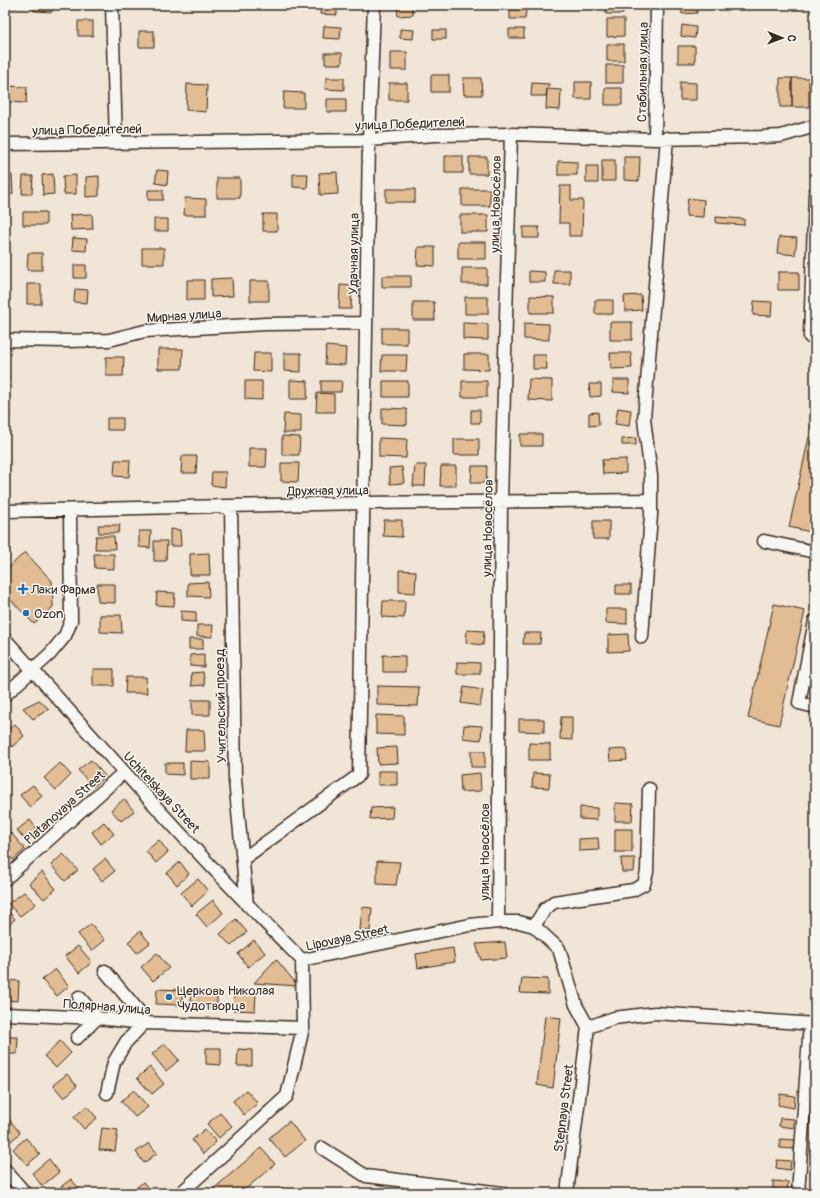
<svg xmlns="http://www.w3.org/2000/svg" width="820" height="1198" viewBox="0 0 820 1198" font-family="Pangolin,sans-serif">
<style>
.building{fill:#e2bd93;stroke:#3b2a1e}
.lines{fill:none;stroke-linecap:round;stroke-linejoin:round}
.minor-casing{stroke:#3b2a1e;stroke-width:15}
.minor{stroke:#f6f6f2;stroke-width:12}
.poi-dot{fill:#1f6fb2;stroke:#f6f6f2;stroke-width:1.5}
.labels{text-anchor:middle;stroke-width:3;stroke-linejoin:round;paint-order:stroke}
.street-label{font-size:13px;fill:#3b2a1e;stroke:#f6f6f2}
.poi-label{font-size:13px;fill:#3b2a1e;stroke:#f6f6f2;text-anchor:start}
</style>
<rect width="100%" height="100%" fill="#f0e5d6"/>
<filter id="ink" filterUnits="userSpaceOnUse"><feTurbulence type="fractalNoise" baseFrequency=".025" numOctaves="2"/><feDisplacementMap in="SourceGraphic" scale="8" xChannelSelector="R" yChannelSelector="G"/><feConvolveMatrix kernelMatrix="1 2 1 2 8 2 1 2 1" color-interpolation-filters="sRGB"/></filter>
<g filter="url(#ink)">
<path class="building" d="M5 5H24V7L5 8Z
M34 5H52V12L34 11Z
M321 5H337V15L320 14Z
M606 5H623V14H606Z
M681 5H697V13L682 14Z
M412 6 413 15 398 16 397 7Z
M510 10H526L525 19H510Z
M607 19H624V36L607 37Z
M78 21H93V36H78Z
M682 25 696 27 695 38 681 36Z
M324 26 341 27 340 39 323 38Z
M400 29 414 30 413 39 400 38Z
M509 29H524V38H509Z
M433 30H446V39H433Z
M139 31H154V47H139Z
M607 44H624V61H607Z
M678 46H695V63H678Z
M390 52H407V70H390Z
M325 53H342V64H325Z
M606 65H623V83H606Z
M431 75H449V92H431Z
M326 78H344V90L325 89Z
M463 78H481L482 95H464Z
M780 78H792V107H780Z
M792 78H809V107H792Z
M575 82H591V99H575Z
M680 82 696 83V100H680Z
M389 83H407V100H389Z
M532 83 549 84 548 89H547L546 96H531Z
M187 84 207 85 206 112 186 110Z
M6 86 27 87 26 103 5 102Z
M605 88H622V105H605Z
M547 89 561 90 560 110 546 109Z
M284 92 304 93V108H283Z
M327 99H346V112H327Z
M445 156H463V173H445Z
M469 157H487V174H469Z
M624 157H640L639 181 624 180Z
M602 160H615V181H602Z
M558 161 577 162V175H558Z
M586 166H598V183H586Z
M157 170 168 171 167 185 155 183Z
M337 172 338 194 320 195 319 173Z
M53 174 54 194 43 195 42 175Z
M293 174H308L307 188 293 187Z
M5 175H12L13 194 5 195Z
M76 175V194H64L63 176Z
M23 176H33L32 194H22Z
M99 176V196L86 197V177Z
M217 178H240V198H217Z
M560 186H571V200H583L582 236H569V223H559Z
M386 189H415V202H386Z
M462 189H490V206H462Z
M148 190H163V200H148Z
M185 198 206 199V215H184Z
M688 198 704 200 703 217 686 216Z
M23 212H46V225H23Z
M92 214 93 229 71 230 70 215Z
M263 214H277V231H263Z
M460 215H488V232H460Z
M716 217 744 219V225L716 223Z
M154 219H168V231H154Z
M523 227H539V238H523Z
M779 237 797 238 795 255 777 253Z
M73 238 87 239 86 251 72 250Z
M458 242H486V259H458Z
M418 247H435V266L417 265Z
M142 248H164V264H142Z
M28 253H42V270H27Z
M74 265H86V278H74Z
M462 268H487V284H462Z
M554 270H570V284H554Z
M529 271 545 272V282H529Z
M778 272H799V290H778Z
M382 276H411V287H382Z
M232 278 233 296 211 297V279Z
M187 280H204V300H187Z
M250 281H269V301H250Z
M27 284H41V304H27Z
M340 285 352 286 351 309H339Z
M75 289 88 290 87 303 74 302Z
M641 295 642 310 625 311 624 296Z
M530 296 554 297V313H530Z
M465 297H488V314H465Z
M595 300H613V314H595Z
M754 301 772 302 771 316 753 315Z
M413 302H434L435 320H413Z
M610 322H632V340H610Z
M463 323 488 324V340L463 339Z
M524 323 549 324V340L524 339Z
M382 328H407V344H382Z
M326 346 346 348 345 365 325 364Z
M158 349H183L182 369H158Z
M254 353H271V372L253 371Z
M284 353H301V372L284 371Z
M610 353H631L632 368 611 369Z
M464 354H489V370L464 369Z
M382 355H407L406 371H381Z
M533 355H546L547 369H533Z
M106 357H124L123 376H106Z
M529 379 552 380V401L528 400Z
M290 380 308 381 307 399H290Z
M613 380H629V393L613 392Z
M245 381H262V400L245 399Z
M321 381H342L341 392H321Z
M383 381H408V397H383Z
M462 381H487V397H462Z
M589 384H601V396L590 397Z
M317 393 334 394V412H316Z
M5 402H10V417H5Z
M382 408 407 409V425L382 424Z
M618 408 631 410 629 426 615 424Z
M471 410H480V423H471Z
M598 412 599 425 589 426V413Z
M284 414 301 415V433H283Z
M814 415H815V533L789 527Z
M107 418H123V430H107Z
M520 434H542V446H520Z
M282 436 300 437 299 455H282Z
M379 438 407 439 406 458 379 457Z
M636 438V445H622V439Z
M454 439H479V455H454Z
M249 448H267L266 467H249Z
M182 456H197L196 473H181Z
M626 459V473L603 474 602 460Z
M115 460H130L129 477 114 476Z
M281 463H299L298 482 281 481Z
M415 465H426L425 486H413Z
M441 466H456V486H440Z
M472 466H487L486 483H471Z
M402 467 404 483 390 484 389 468Z
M212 472H226L225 487 211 485Z
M384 520H402V537L383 536Z
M593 521H609V539H593Z
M98 525H120L118 533H99Z
M170 529 180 530 181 546H170Z
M139 531H151L150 548 139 547Z
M96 536H114L115 549H95Z
M154 541H167L166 561H154Z
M25 552 52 581 53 607 34 624 5 594V571Z
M209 553 210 575H190V554Z
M94 554H114V569L95 568Z
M399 570 416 571 415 593 399 592Z
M208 582 209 597 188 596V583Z
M97 584H115V603L98 602Z
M616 585H631V594H616Z
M157 592 175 593 174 606 156 605Z
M383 601H405L404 618 382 617Z
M774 604 805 611 779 725 748 718Z
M606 609H627V624L606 623Z
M181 611 196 612V622L181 621Z
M100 615H121L122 633 100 632Z
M197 625H213L212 637 197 636Z
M467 630 484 631 483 645 466 643Z
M524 633H541L540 644H523Z
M628 634 629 651 608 652V635Z
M189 639H203V649H189Z
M204 654V667L190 666V655Z
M383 655 405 656V672H383Z
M457 662 480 663V674H457Z
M5 669 11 676 5 681Z
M93 669H114V686H93Z
M203 672 205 685 192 686 191 673Z
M126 677H146L147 693H125Z
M377 686 419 687 418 706 377 705Z
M464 687 483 690 480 706 461 703Z
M39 700 49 709 33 719 23 708Z
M192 700H210V715H192Z
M376 715 404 716V735L376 734Z
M561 717H572V740L560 739Z
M519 719H544V732L519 731Z
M15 724 24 736 12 747 5 738V732Z
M464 725 482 726 481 740 463 738Z
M186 730H204L205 751H185Z
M529 743 550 744V760H529Z
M397 747 398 763 378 764 377 748Z
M626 749 627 760 610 761 609 750Z
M471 751H485V767H471Z
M91 760 105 776 93 787 78 770Z
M190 761 210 762V779H190Z
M60 763 71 775 56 790 44 778Z
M165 763H183V775L165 774Z
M378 771H397V785H378Z
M480 773 481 791 461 792 460 775Z
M533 773 550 774 549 788 532 787Z
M33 785 42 796 30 807 20 795Z
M124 799 134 811 121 821 111 810Z
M615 803 633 804 632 821H615Z
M393 807 392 818 370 819 371 808Z
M580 807 597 808V820L580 819Z
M30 820 39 832 27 842 17 830Z
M104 822 114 834 101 844 92 832Z
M615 829H632V852H615Z
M11 833 25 849 13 860 5 851V838Z
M598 838 599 850 579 851V839Z
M159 840 168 852 156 863 146 851Z
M63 854 78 870 65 881 51 865Z
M621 858H635L634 872H622Z
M105 859 115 871 102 881 93 869Z
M377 861 400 862 396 885 377 884Z
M180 862 189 874 177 885 167 873Z
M42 872 56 889 44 899 29 883Z
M198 879 208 891 192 906 181 893Z
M24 892 36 904 20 916 8 904Z
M213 900 223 913 207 927 196 914Z
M362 907 372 908 370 931 360 930Z
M5 908 15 919 5 929Z
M236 919 247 932 231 946 220 934Z
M91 924 105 940 92 951 78 934Z
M140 931 150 943 137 953 128 942Z
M254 940 265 953 248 967 238 954Z
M505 942 507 958 481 960 476 944Z
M78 946 92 962 79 973 65 956Z
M453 948 455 962 418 968 416 954Z
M157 953 169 968 153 981 141 967Z
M276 959 298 986 254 983Z
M55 969 69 986 57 996 42 980Z
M522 978 548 979V994L520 993Z
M5 980 19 981 18 1001 5 1000Z
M157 989 182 990V1005L156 1004Z
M192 991 217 992V1009L190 1008Z
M234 992 256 993 255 1011 233 1010Z
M545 1016 561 1018 553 1088 537 1085Z
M5 1037H18L17 1054H5Z
M60 1041 71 1053 56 1068 44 1056Z
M165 1044 179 1060 166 1071 152 1054Z
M206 1048H221V1065L206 1064Z
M238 1049 252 1050V1066H237Z
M150 1067 164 1084 152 1094 137 1078Z
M67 1074 77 1086 64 1098 53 1085Z
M134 1090 148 1107 135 1117 121 1101Z
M246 1090 258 1103 244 1115 233 1101Z
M780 1094 795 1096 794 1108 778 1105Z
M87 1106 97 1118 84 1129 74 1117Z
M220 1113 232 1126 219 1138 207 1124Z
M780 1118 794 1119V1128L779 1126Z
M9 1119 20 1133 8 1144 5 1141V1123Z
M289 1121 305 1141 285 1157 269 1138Z
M102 1128 118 1130 115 1151 99 1150Z
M205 1129 216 1142 203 1154 192 1140Z
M26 1138 40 1154 27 1165 13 1149Z
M780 1139 795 1140 794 1149 780 1148Z
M149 1143 157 1153 144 1163 136 1152Z
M261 1148 275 1164 241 1193H213L211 1191Z
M49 1159 59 1172 42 1186 32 1173Z
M777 1160 791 1161 790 1170 776 1168Z
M812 1175 815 1176V1184H811Z
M71 1179 81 1191 79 1193H55L54 1192Z
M773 1181 788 1182 787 1191 773 1189Z
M143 1182 152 1193H130Z
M282 1187 287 1193H275Z"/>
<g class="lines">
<g class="minor-casing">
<path id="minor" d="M112 5 116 143
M655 139 657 5
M5 144 369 140 435 135 511 134 655 139 762 137 781 136 815 126
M810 337 815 193
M5 340 66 341 109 340 145 331 265 324 366 323
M231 506 235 780 247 905
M5 511 362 503 651 500
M764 541 815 552
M815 621 799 703 815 707
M642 637 651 515V476L644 419 667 138
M5 639C102 748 199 857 302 960
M5 695 50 654 65 636 71 621 70 510
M243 859 359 775 369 140 374 5
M5 879 124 772
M498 922 501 501 511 134
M534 926 545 909 554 902 633 890 644 884 647 872 649 789
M302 960 470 925 498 922H519L534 926 559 949 576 1005 588 1027
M105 971 142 1015 144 1023 126 1042 114 1062 107 1093
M5 1014 97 1018 144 1023 303 1028
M588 1027 614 1018 655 1013 815 1024
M77 1038 97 1018 79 997
M322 1148 366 1176 502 1193
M5 1170 25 1193
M181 1193 287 1096 303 1028 302 960
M567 1193 588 1027
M798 1193 810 1023"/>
</g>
<use href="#minor" class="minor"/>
</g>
</g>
<g class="poi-dot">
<path d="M21 583h4v4h4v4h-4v4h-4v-4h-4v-4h4z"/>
<circle cx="26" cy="613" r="4"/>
<circle cx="169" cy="997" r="4"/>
</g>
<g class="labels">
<g class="street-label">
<text transform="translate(642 72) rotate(-89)" y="5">Стабильная улица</text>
<text transform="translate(410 123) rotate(-2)" y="5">улица Победителей</text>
<text transform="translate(87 129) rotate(-1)" y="5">улица Победителей</text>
<text transform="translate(495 204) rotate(-89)" y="5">улица Новосёлов</text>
<text transform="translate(353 254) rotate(-89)" y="5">Удачная улица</text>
<text transform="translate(184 315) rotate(-4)" y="5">Мирная улица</text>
<text transform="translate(328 490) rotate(-1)" y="5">Дружная улица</text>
<text transform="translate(487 528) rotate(-89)" y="5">улица Новосёлов</text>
<text transform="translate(220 706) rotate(-91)" y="5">Учительский проезд</text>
<text transform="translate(162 792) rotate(47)" y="5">Uchitelskaya Street</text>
<text transform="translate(64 807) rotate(-42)" y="5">Platanovaya Street</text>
<text transform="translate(484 852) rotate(-90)" y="5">улица Новосёлов</text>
<text transform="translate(347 937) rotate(-12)" y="5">Lipovaya Street</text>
<text transform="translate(107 1006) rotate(4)" y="5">Полярная улица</text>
<text transform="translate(563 1108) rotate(-83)" y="5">Stepnaya Street</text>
</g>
<g class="poi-label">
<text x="31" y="594">Лаки Фарма</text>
<text x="34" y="618">Ozon</text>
<text x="177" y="995">Церковь Николая<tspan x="177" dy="15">Чудотворца</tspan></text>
</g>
</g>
<rect width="820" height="1198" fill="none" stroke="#f6f6f2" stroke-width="20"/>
<rect x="10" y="10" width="800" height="1178" fill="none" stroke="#3b2a1e" stroke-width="1.5" filter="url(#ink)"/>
<g transform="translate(782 38) rotate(91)" stroke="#f6f6f2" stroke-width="3" paint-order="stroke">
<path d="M0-3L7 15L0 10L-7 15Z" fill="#3b2a1e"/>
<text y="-6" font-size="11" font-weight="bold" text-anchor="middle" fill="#3b2a1e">С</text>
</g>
</svg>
